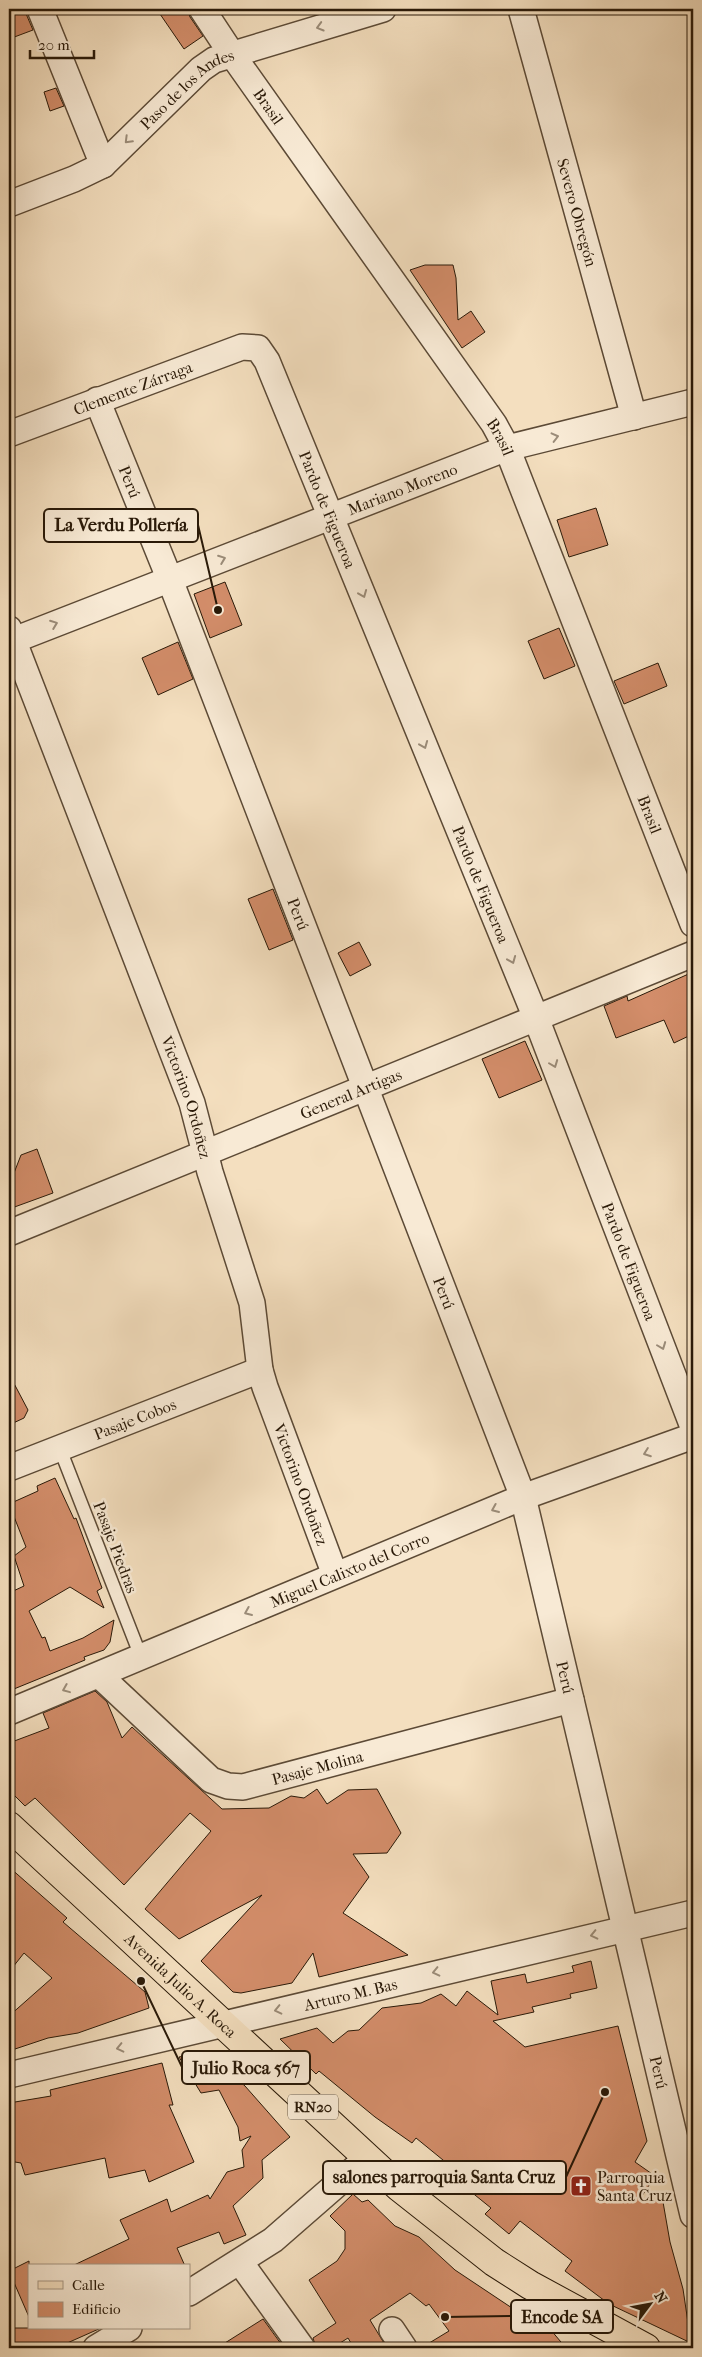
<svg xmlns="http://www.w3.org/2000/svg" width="702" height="2357" viewBox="0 0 702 2357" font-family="'IM FELL French Canon',serif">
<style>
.building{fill:#d38d6a;stroke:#291908}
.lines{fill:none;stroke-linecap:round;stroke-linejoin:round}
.service-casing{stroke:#5c4a36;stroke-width:15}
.minor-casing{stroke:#5c4a36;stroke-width:28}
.primary-casing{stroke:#291908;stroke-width:30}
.service{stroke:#f8ead5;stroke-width:12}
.minor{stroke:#f8ead5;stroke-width:25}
.primary{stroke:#f4dfbf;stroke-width:28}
.oneway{stroke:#9b8c79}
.labels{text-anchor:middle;stroke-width:5;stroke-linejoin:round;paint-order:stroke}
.shield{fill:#f8ead5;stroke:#675846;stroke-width:1}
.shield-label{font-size:15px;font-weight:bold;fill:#291908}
.street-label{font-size:16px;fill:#291908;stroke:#f8ead5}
.poi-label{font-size:16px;fill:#291908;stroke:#f8ead5;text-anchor:start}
.leader{fill:none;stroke:#291908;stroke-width:2}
.callout-dot{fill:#291908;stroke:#f8ead5;stroke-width:2}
.callout{fill:#f8ead5;stroke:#291908;stroke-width:2}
.callout-label{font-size:18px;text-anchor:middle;font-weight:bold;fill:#291908}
</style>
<rect width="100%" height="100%" fill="#f4dfbf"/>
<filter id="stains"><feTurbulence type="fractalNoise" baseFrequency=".004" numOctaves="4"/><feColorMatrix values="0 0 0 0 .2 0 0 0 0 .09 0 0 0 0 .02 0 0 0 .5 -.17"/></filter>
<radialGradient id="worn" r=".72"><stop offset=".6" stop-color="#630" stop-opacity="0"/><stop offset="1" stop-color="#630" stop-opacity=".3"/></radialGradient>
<path class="building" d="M24 9 33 30 9 39V14Z
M170 9H187L190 17 203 36 184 49 160 14Z
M56 88 64 106 50 111 44 92Z
M425 265H453L456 278 458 320 471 311 485 332 462 348 410 270Z
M596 508 608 545 569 557 557 520Z
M225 582 242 625 210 638 194 594Z
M559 628 575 666 544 679 528 641Z
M178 642 193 679 158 695 142 658Z
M658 663 667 686 624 704 614 681Z
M273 889 293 940 269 950 248 899Z
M359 942 371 965 350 976 338 953Z
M693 972V1034L674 1043 664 1020 616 1038 604 1006 627 996 628 1001Z
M525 1041 542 1080 499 1098 482 1059Z
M37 1149 53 1193 9 1209V1175L14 1173 21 1155Z
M9 1374 28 1410 24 1418 9 1425Z
M55 1478 74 1519 76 1518 102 1588 97 1591 104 1608 70 1587 29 1611 42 1638 45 1637 50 1651 83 1638 114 1620 110 1642 104 1650 84 1657 85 1660 9 1691V1593L24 1586 14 1556 26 1547 9 1504 38 1491 37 1486Z
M95 1691 107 1702 122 1738 132 1727 222 1809 269 1808 291 1796 304 1798 317 1789 327 1804 348 1790 377 1789 401 1833 387 1853 353 1854 369 1877 343 1913 408 1955 319 1977 313 1953 292 1983 241 1993 233 1992 201 1961 262 1895 179 1939 145 1909 211 1831 190 1813 124 1885 35 1798 25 1806 9 1790V1743L49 1728 43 1713Z
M9 1867 67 1918 63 1922 145 1992 149 2008 78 2033 48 2038 9 2051V2016L52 1978 24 1953 9 1972Z
M591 1961 597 1988 570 1994 571 1998 532 2007 534 2012 493 2021 525 2047 618 2026 647 2141 635 2162 655 2176 640 2199 663 2202 670 2242 683 2289 691 2343 609 2304 565 2271 572 2261 520 2221 509 2234 485 2214 491 2208 449 2174 454 2169 416 2138 412 2143 375 2117 319 2071 316 2074 280 2039 317 2028 333 2043 348 2031 359 2030 382 2008 421 2003 441 1994 456 2006 467 1991 498 2015 491 1981 525 1974 527 1983 574 1972 572 1966Z
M207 2052 245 2086 290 2137 262 2160 263 2178 233 2206 246 2235 224 2244 219 2232 177 2248 185 2266H72L129 2239 120 2220 167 2199 171 2212 208 2195 210 2199 227 2172 244 2167 242 2150 251 2136 240 2141 238 2127 219 2090 201 2093 179 2057Z
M162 2063 173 2105H169L194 2162 149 2182 145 2170 109 2178 105 2158 25 2175 21 2163 9 2161V2103L51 2096 50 2090Z
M353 2194 362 2202 368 2200 395 2226 419 2237 455 2270 539 2326 545 2323 566 2348H421L449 2331 429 2304 426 2306 410 2293 370 2320 387 2348H354L348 2338 332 2348H316L313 2338 336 2323 309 2280 337 2261 345 2249V2231L330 2216Z
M29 2261V2317L9 2271Z
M263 2319 284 2348H217Z
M9 2328H101L56 2348H9Z"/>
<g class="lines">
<g class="service-casing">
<path id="service" d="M60 1449 141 1657"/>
</g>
<g class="minor-casing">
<g id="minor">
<path d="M40 9 103 165"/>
<path id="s1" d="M202 9 231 53 494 424 507 448 693 924"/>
<path id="s2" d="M521 9 634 417"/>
<path id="s3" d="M9 204 74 179 103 165 201 69 214 60 383 9"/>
<path id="s4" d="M97 400 170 580 523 1497 693 2215"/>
<path id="s5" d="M9 434 242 347 258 348 267 361 536 1018 693 1427"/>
<path id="s6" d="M9 629 192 1103 210 1172 252 1303 260 1370 265 1387 335 1575"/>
<path id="s7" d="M9 642 507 448 693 402"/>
<path id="s8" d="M9 1233 693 954"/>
<path id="s9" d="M9 1468 260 1370"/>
<path id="s10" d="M100 1676 211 1780 228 1786 243 1787 571 1700"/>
<path id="s11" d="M9 1712 523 1497 693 1436"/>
<path id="s12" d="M9 2075 693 1913"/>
<path d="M240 2262 302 2348"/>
<path d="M189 2293 273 2240 367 2158"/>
<path d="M392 2330 404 2348"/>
<path d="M96 2348 129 2328"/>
</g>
</g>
<g class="primary-casing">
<g id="primary">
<path id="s13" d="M9 1826 399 2187 494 2262 530 2285 646 2348"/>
</g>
</g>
<use href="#service" class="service"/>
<use href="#minor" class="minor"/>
<use href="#primary" class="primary"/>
</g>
<defs><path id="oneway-chevron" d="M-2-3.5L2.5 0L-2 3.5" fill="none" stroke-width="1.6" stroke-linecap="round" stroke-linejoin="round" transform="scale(1.25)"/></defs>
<g class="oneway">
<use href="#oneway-chevron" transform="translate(320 27) rotate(164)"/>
<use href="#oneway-chevron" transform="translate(128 140) rotate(135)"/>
<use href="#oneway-chevron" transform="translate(555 437) rotate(-14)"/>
<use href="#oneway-chevron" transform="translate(222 559) rotate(-21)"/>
<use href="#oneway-chevron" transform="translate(363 594) rotate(68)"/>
<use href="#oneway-chevron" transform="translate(54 624) rotate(-21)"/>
<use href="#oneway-chevron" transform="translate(424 745) rotate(68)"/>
<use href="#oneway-chevron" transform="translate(512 960) rotate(68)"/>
<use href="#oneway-chevron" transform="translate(554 1064) rotate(69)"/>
<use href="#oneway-chevron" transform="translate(662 1346) rotate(69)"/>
<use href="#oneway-chevron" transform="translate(647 1453) rotate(160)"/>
<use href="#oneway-chevron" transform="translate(495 1509) rotate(157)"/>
<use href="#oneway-chevron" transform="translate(248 1612) rotate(157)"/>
<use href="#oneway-chevron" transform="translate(66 1689) rotate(158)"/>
<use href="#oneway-chevron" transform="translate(594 1935) rotate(167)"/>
<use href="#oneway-chevron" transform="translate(436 1972) rotate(167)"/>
<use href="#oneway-chevron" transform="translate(278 2010) rotate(167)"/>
<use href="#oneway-chevron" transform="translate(120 2048) rotate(167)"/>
</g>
<defs>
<g id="church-square" transform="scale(1.125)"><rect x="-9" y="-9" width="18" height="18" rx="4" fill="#8f2418" stroke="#f8ead5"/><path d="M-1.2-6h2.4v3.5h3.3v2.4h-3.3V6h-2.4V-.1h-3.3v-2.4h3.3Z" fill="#fff"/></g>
</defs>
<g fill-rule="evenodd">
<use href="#church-square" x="581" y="2186"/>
</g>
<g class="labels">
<rect class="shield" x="288" y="2094.5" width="50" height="25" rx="4"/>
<g class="shield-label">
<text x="313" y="2112">RN20</text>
</g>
<g class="street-label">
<text dy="6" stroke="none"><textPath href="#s3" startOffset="216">Paso de los Andes</textPath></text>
<text dy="6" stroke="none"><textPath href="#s1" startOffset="118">Brasil</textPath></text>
<text dy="6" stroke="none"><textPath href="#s2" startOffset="211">Severo Obregón</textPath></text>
<text dy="6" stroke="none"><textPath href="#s5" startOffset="132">Clemente Zárraga</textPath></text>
<text dy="6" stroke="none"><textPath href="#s1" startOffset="522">Brasil</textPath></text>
<text dy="6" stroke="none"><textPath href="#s4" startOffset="88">Perú</textPath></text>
<text dy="6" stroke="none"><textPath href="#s7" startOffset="422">Mariano Moreno</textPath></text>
<text dy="6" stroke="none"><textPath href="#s5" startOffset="441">Pardo de Figueroa</textPath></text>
<text dy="6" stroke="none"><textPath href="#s1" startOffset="928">Brasil</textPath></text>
<text dy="6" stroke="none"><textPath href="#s5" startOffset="846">Pardo de Figueroa</textPath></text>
<text dy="6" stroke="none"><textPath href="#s4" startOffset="552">Perú</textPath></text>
<text dy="6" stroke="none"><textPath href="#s8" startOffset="369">General Artigas</textPath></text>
<text dy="6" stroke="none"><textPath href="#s6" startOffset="501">Victorino Ordoñez</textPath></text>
<text dy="6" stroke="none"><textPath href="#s5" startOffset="1251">Pardo de Figueroa</textPath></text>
<text dy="6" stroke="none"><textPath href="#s4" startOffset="958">Perú</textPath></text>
<text dy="6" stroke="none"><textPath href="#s9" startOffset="135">Pasaje Cobos</textPath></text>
<text dy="6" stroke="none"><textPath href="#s6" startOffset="906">Victorino Ordoñez</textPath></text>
<text transform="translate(116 1547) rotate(69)" y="6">Pasaje Piedras</text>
<text dy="6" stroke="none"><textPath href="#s11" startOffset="369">Miguel Calixto del Corro</textPath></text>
<text dy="6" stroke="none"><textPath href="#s4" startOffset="1362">Perú</textPath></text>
<text dy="6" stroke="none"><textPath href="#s10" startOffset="262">Pasaje Molina</textPath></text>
<text dy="6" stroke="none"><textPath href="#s13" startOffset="234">Avenida Julio A. Roca</textPath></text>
<text dy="6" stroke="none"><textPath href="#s12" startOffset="351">Arturo M. Bas</textPath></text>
<text dy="6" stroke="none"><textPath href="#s4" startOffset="1768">Perú</textPath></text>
</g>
<g class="poi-label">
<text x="597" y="2183">Parroquia<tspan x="597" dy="18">Santa Cruz</tspan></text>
</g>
</g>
<path class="leader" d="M218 610L198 525M141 1981L182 2067M605 2092L566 2177M445 2317L511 2316"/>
<g class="callout-dot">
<circle cx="218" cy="610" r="5"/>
<circle cx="141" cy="1981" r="5"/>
<circle cx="605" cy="2092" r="5"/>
<circle cx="445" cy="2317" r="5"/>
</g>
<g class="callout">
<rect x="44" y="509" width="154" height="33" rx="5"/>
<rect x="182" y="2051" width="128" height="33" rx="5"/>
<rect x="323" y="2161" width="243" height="33" rx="5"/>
<rect x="511" y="2300" width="102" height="33" rx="5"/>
</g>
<g class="callout-label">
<text x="121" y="531">La Verdu Pollería</text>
<text x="246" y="2074">Julio Roca 567</text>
<text x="444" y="2183">salones parroquia Santa Cruz</text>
<text x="562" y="2323">Encode SA</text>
</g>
<rect width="702" height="2357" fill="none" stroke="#f4dfbf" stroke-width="30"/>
<rect x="10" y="10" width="682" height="2337" fill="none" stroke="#291908" stroke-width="2.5"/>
<rect x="15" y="15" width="672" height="2327" fill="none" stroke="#291908"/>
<rect x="28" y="2264" width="162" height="65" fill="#f8ead5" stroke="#a59683"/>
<rect x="38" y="2281" width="25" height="8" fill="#f4dfbf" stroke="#a59683"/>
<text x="72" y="2290" font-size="15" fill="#291908">Calle</text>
<rect x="38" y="2302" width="25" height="15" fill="#d38d6a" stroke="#a59683"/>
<text x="72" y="2314" font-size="15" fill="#291908">Edificio</text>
<g transform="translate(650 2304) rotate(58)" stroke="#f8ead5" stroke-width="4" paint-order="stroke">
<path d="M0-4L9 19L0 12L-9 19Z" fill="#291908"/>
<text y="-8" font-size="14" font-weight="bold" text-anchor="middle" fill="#291908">N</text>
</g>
<path d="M30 50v8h64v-8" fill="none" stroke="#291908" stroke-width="2.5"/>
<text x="38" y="50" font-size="15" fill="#291908" stroke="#f8ead5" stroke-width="4" paint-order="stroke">20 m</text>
<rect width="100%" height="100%" filter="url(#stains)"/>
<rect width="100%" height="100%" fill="url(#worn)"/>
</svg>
